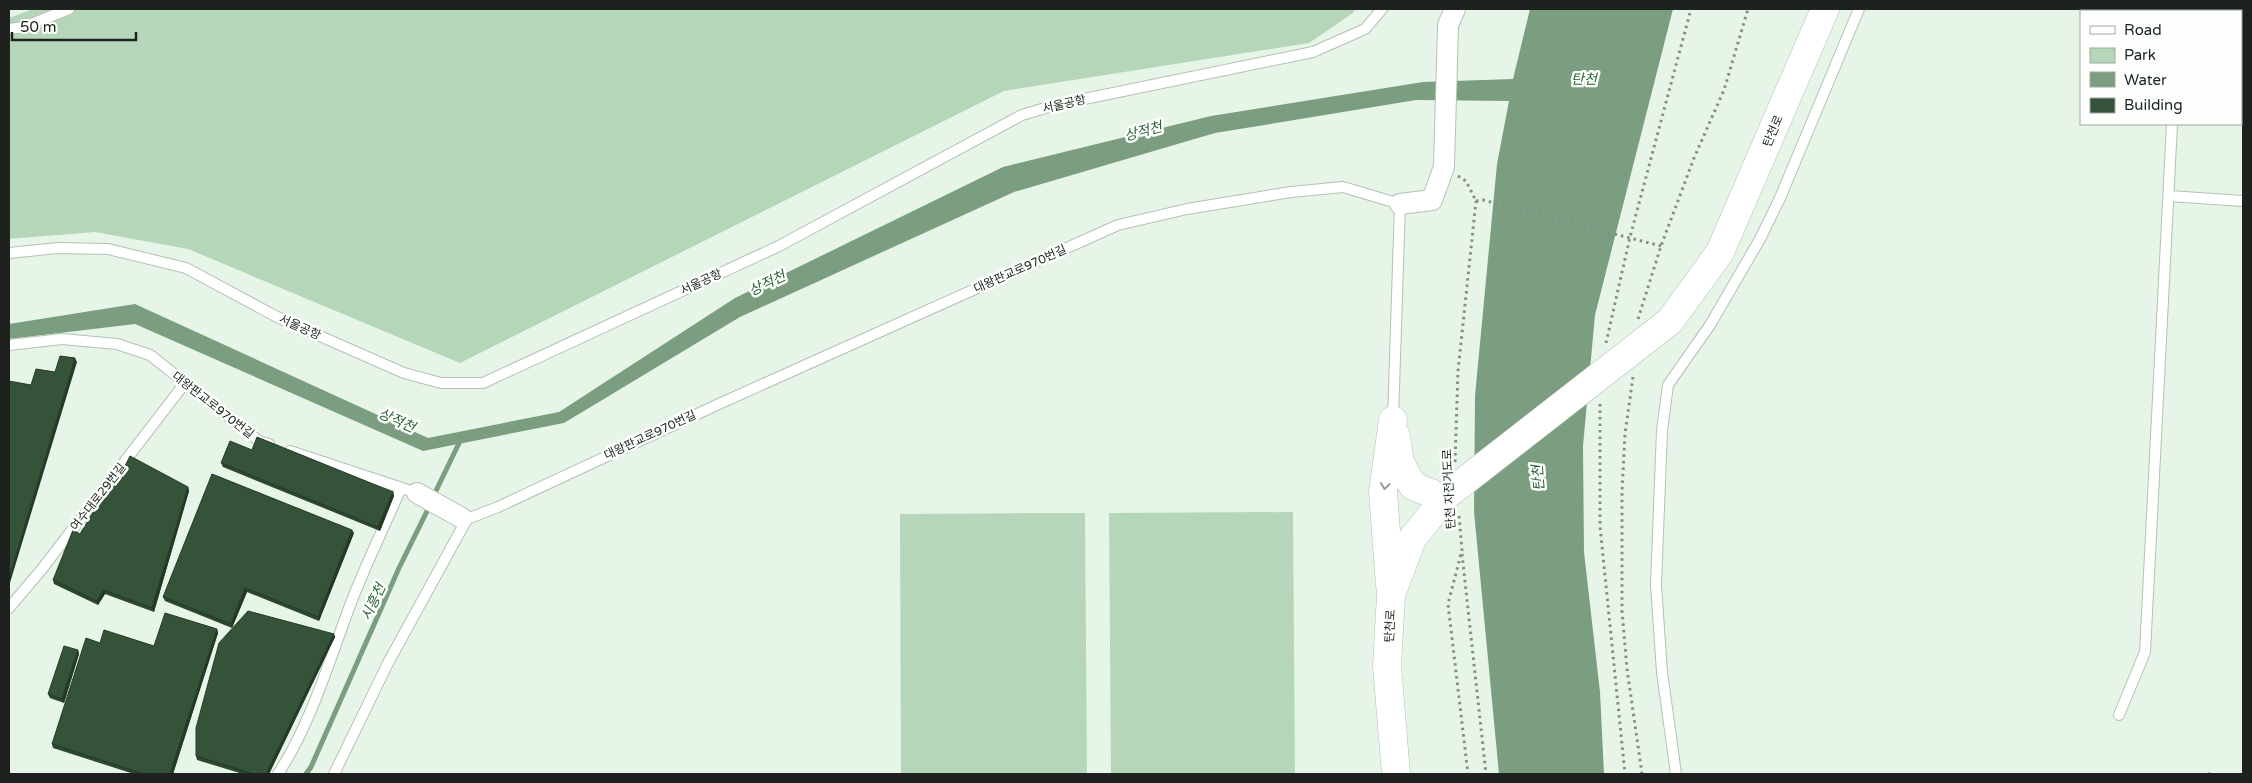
<svg xmlns="http://www.w3.org/2000/svg" width="2252" height="783" viewBox="0 0 2252 783" font-family="'Varela Round','Noto Sans KR',sans-serif">
<style>
.built{fill:#d6ead8}
.green{fill:#b5d6b8}
.water{fill:#7c9e80}
.lines{fill:none;stroke-linecap:round;stroke-linejoin:round}
.stream{stroke:#7c9e80;stroke-width:5}
.service-casing{stroke:#b4c1b5;stroke-width:12}
.minor-casing{stroke:#b4c1b5;stroke-width:22}
.tertiary-casing{stroke:#b4c1b5;stroke-width:27}
.secondary-casing{stroke:#b4c1b5;stroke-width:29}
.path{stroke:#848e85;stroke-width:3;stroke-dasharray:2.5 4;stroke-linecap:butt}
.service{stroke:#fff;stroke-width:10}
.minor{stroke:#fff;stroke-width:20}
.tertiary{stroke:#fff;stroke-width:25}
.secondary{stroke:#fff;stroke-width:28}
.secondary-bridge-casing{stroke:#b4c1b5;stroke-width:29;stroke-linecap:butt}
.secondary-bridge{stroke:#fff;stroke-width:28}
.wall{fill:#2d4730}
.shaded-wall{fill:#243a27}
.building{fill:#345338;stroke:#243a27}
.oneway{stroke:#999c9a}
.labels{text-anchor:middle;stroke-width:5;stroke-linejoin:round;paint-order:stroke}
.street-label{font-size:12px;fill:#1d221e;stroke:#fcfffc}
.water-label{font-size:14px;font-style:italic;fill:#2c6036;stroke:#fcfffc}
</style>
<rect width="100%" height="100%" fill="#e7f5e8"/>
<path class="built" d="M2215 9H2243V67H2241V11H2215Z"/>
<path class="green" d="M33 9H1355L1353 13 1309 43 1004 91 460 363 188 249 95 232 9 239V17H12Z
M1293 512 1295 774H1111L1109 513Z
M1085 513 1087 774H901L900 514Z"/>
<path class="water" d="M1530 9H1673L1595 315 1583 446 1584 552 1600 692 1604 774H1499L1474 512 1475 396 1497 164 1509 101 1416 100 1215 133 1014 192 740 317 564 423 423 451 135 324 9 339V324L135 304 428 438 559 412 735 298 1003 167 1211 116 1423 82 1513 79Z"/>
<g class="lines">
<path class="stream" d="M433 497 461 439
M306 774 311 767 399 568 430 505"/>
<g class="service-casing">
<path id="service" d="M9 29 24 27 69 9
M2169 196 2243 201
M9 253 58 248 108 249 186 268 279 318 404 373 441 383H483L779 246 1022 115 1055 105 1313 52 1365 29 1382 9
M9 345 62 339 117 344 150 355 259 441 269 444
M290 451 417 493
M462 518 467 519 498 507 721 403 1118 225 1187 209 1291 192 1343 187 1400 204 1393 419
M9 608 42 569 185 383
M2119 715 2145 652 2172 124
M278 774C312 722 330 658 352 600 367 562 385 525 401 488
M334 774 388 663 467 519
M1676 774 1662 672 1656 585 1662 430 1668 385 1710 325 1760 239 1780 198 1859 9"/>
</g>
<g class="minor-casing">
<path id="minor" d="M1400 204 1432 200 1444 167 1448 25 1455 9
M417 493 462 518"/>
</g>
<g class="tertiary-casing">
<path id="tertiary" d="M2179 11V9"/>
</g>
<g class="secondary-casing">
<path id="secondary" d="M1720 252 1825 9
M1396 436 1400 463 1413 486 1443 498
M1390 585 1383 492 1393 420
M1396 774 1387 666 1391 595 1412 539 1448 494"/>
</g>
<path class="path" d="M1458 176 1466 181 1476 201
M1476 201 1483 200 1661 246
M1638 319 1661 246 1694 158 1724 90 1748 9
M1606 343 1630 237 1691 9
M1633 377 1625 434 1622 492V611L1627 669 1642 774
M1600 404V526L1625 774
M1455 462 1458 371 1476 201
M1459 516 1462 550 1448 604 1468 774
M1462 554 1486 774
M2208 774H2211"/>
<use href="#service" class="service"/>
<use href="#minor" class="minor"/>
<use href="#tertiary" class="tertiary"/>
<use href="#secondary" class="secondary"/>
<g class="secondary-bridge-casing">
<path id="secondary-bridge" d="M1448 494 1670 321 1720 252"/>
</g>
<use href="#secondary-bridge" class="secondary-bridge"/>
</g>
<path class="wall" d="M252 450 393 492 394 496 380 531 223 467 221 463Z
M120 476 188 487 189 491 154 612 105 594 98 605 54 584 53 580 80 534Z
M354 533 319 621 247 592 232 628 165 601 163 597Z
M217 629 218 633 173 774H134L53 748 52 744 100 643 154 646Z
M334 634 335 637 269 774H243L197 760 196 756Z
M78 650 79 654 64 703 50 698 48 694Z"/>
<path class="shaded-wall" d="M75 358 77 362 9 586V578Z
M188 487 189 491 154 612 152 608Z
M393 492 394 496 380 531 378 527Z
M352 530 354 533 319 621 318 617Z
M245 588 247 592 232 628 231 624Z
M104 590 105 594 98 605 97 601Z
M217 629 218 633 173 774H170Z
M334 634 335 637 269 774H266Z
M78 650 79 654 64 703 62 699Z"/>
<path class="building" d="M60 356 75 358 9 578V381L31 385 36 369 55 372Z
M257 437 393 492 378 527 221 463 230 441 252 450Z
M130 456 188 487 152 608 104 590 97 601 53 580 73 530 80 534 116 474 120 476Z
M212 474 352 530 318 617 245 588 231 624 163 597Z
M248 611 334 634 266 774H254L196 756V728L219 643Z
M165 613 217 629 170 774H144L52 744 86 638 100 643 104 630 154 646Z
M64 646 78 650 62 699 48 694Z"/>
<defs><path id="oneway-chevron" d="M-2-3.5L2.5 0L-2 3.5" fill="none" stroke-width="1.6" stroke-linecap="round" stroke-linejoin="round" transform="scale(1.25)"/></defs>
<use class="oneway" href="#oneway-chevron" transform="translate(1385 486) rotate(96)"/>
<g class="labels">
<g class="street-label">
<text transform="translate(1064 104) rotate(-13)" y="4">서울공항</text>
<text transform="translate(1773 131) rotate(-67)" y="4">탄천로</text>
<text transform="translate(1020 269) rotate(-24)" y="4">대왕판교로970번길</text>
<text transform="translate(701 282) rotate(-25)" y="4">서울공항</text>
<text transform="translate(300 327) rotate(24)" y="4">서울공항</text>
<text transform="translate(213 405) rotate(38)" y="4">대왕판교로970번길</text>
<text transform="translate(650 435) rotate(-25)" y="4">대왕판교로970번길</text>
<text transform="translate(1449 489) rotate(-93)" y="4">탄천 자전거도로</text>
<text transform="translate(98 497) rotate(-52)" y="4">여수대로29번길</text>
<text transform="translate(1390 626) rotate(-87)" y="4">탄천로</text>
</g>
<g class="water-label">
<text x="1584" y="84">탄천</text>
<text transform="translate(1143 131) rotate(-15)" y="5">상적천</text>
<text transform="translate(767 283) rotate(-26)" y="5">상적천</text>
<text transform="translate(397 420) rotate(24)" y="5">상적천</text>
<text transform="translate(1538 478) rotate(-95)" y="5">탄천</text>
<text transform="translate(373 602) rotate(-65)" y="5">시흥천</text>
</g>
</g>
<rect width="2252" height="783" fill="none" stroke="#1d221e" stroke-width="20"/>
<rect x="2080" y="10" width="162" height="115" fill="#fcfffc" stroke="#a3a7a3"/>
<rect x="2090" y="26" width="25" height="8" fill="#ffffff" stroke="#a3a7a3"/>
<text x="2124" y="35" font-size="15" fill="#1d221e">Road</text>
<rect x="2090" y="48" width="25" height="15" fill="#b5d6b8" stroke="#a3a7a3"/>
<text x="2124" y="60" font-size="15" fill="#1d221e">Park</text>
<rect x="2090" y="72" width="25" height="15" fill="#7c9e80" stroke="#a3a7a3"/>
<text x="2124" y="85" font-size="15" fill="#1d221e">Water</text>
<rect x="2090" y="98" width="25" height="15" fill="#345338" stroke="#a3a7a3"/>
<text x="2124" y="110" font-size="15" fill="#1d221e">Building</text>
<path d="M12 32v8h124v-8" fill="none" stroke="#1d221e" stroke-width="2.5"/>
<text x="20" y="32" font-size="15" fill="#1d221e" stroke="#fcfffc" stroke-width="4" paint-order="stroke">50 m</text>
</svg>
